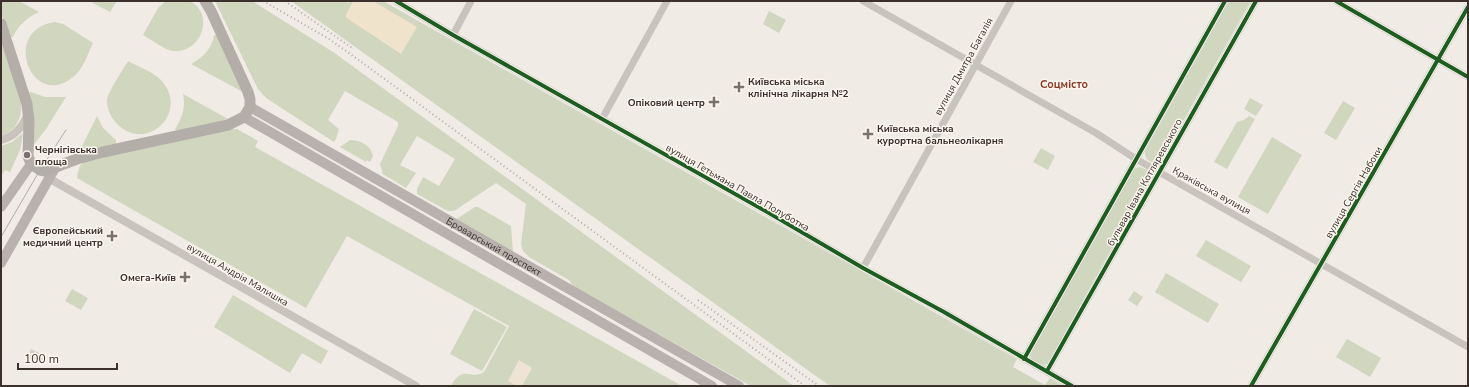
<svg xmlns="http://www.w3.org/2000/svg" width="1469" height="387" viewBox="0 0 1469 387" font-family="'Nunito Sans',sans-serif">
<style>
.green{fill:#d1d6bf}
.sand{fill:#efe3cc}
.plaza{fill:#eee3d5}
.lines{fill:none;stroke-linecap:round;stroke-linejoin:round}
.minor{stroke:#c9c3be;stroke-width:7}
.tertiary{stroke:#c9c3be;stroke-width:8}
.primary{stroke:#b8b1ad;stroke-width:10}
.trunk{stroke:#b4aea8;stroke-width:11}
.tram{stroke:#b1aca8;stroke-width:1}
.rail{stroke:#b1aca8;stroke-width:2;stroke-dasharray:1 3;stroke-linecap:butt}
.cycleway-casing{stroke:#fbf5ee;stroke-width:6}
.cycleway{stroke:#1b5e20;stroke-width:4}
.poi-dot{fill:#7a716c;stroke:#fbf5ee;stroke-width:1.5}
.labels{text-anchor:middle;stroke-width:3;stroke-linejoin:round;paint-order:stroke}
.street-label{font-size:10px;fill:#3b302b;stroke:#fbf5ee}
.poi-label{font-size:10px;font-weight:bold;fill:#3b302b;stroke:#fbf5ee;text-anchor:start}
.neighbourhood-label{font-size:11px;font-weight:bold;fill:#8c3b22;stroke:#fbf5ee}
</style>
<rect width="100%" height="100%" fill="#f0ebe5"/>
<path class="green" d="M1 1H19L39 12C28 17 18 25 13 37H9L1 13Z
M89 1H117L110 12Z
M166 1C173 1 185 0 191 2 215 14 201 54 173 51 165 50 150 39 143 35L158 8Z
M215 1H252L333 52 794 386H751L574 287 569 280 529 257 523 251 521 244 526 204 496 183 454 211H448L417 194V189L423 177 439 186 455 159 417 136 400 165 416 173 406 188 383 174 380 164 398 126V122L345 91 328 120 339 129 336 139 334 142 266 98 258 89 253 79Z
M291 1H344L348 3 350 1H383L1017 359 1013 367 1045 385 1050 378 1063 386H830Z
M1229 1H1251L1161 160C1153 166 1144 161 1145 151Z
M769 11 786 20 779 33 763 24Z
M55 22 63 24 93 43C88 53 83 70 73 77 32 111 0 30 55 22Z
M214 35H218L243 92 191 64C203 57 212 49 214 35Z
M1 43 21 99C23 115 18 130 1 136Z
M128 61C137 66 153 72 160 79 193 113 142 158 113 119 110 115 106 105 107 99 108 93 123 69 128 61Z
M31 92 45 97H66L46 129 32 147C35 128 34 112 29 93Z
M183 94 228 119 178 132 175 129C182 118 186 107 183 94Z
M1250 98 1263 105 1256 116 1244 109Z
M1343 101 1355 108 1336 140 1324 133Z
M97 116 103 128 116 140V144L79 152Z
M1249 116 1255 119 1227 169 1214 162 1237 122 1244 120Z
M230 129H237L258 141 255 147 682 386H451C463 363 471 381 484 372L509 326 347 236 306 308 77 178C78 169 79 165 86 160Z
M23 133 20 150 10 172 5 170 1 176V146L12 142Z
M1272 137 1302 155 1268 214 1238 197Z
M350 140C360 140 371 145 373 156L370 162 367 160 366 162 340 147Z
M1041 148 1055 156 1048 170 1033 162Z
M1139 167 1148 170 1150 179 1048 363C1043 368 1032 362 1030 355L1134 169Z
M475 207H478L511 226 513 252 455 220Z
M1206 240 1251 266 1241 282 1196 256Z
M1166 273 1219 304 1208 323 1155 292Z
M72 289 88 298 81 310 65 301Z
M1134 291 1143 297 1137 306 1128 300Z
M233 295 328 351 321 364 302 353 290 373 214 327Z
M474 309 507 327 482 371 450 354Z
M1347 339 1381 358 1370 377 1336 357Z
M31 349 45 356 41 364 27 357Z"/>
<path class="sand" d="M353 1H373L417 27 401 54 345 17Z"/>
<path class="plaza" d="M519 360 532 368 522 386H517L508 381Z"/>
<g class="lines">
<path class="minor" d="M396 1 453 35 769 213 863 268 944 312 1072 386
M863 1 1096 133 1136 159 1468 347
M1336 1 1468 77
M453 35 471 1
M602 119 667 1
M863 268 1011 1
M1024 359 1225 1
M1047 371 1256 1
M1251 386 1468 7"/>
<path class="tertiary" d="M1 140C14 137 23 126 28 114
M50 179 416 386"/>
<g class="primary">
<path id="s1" d="M250 107 739 386"/>
<path d="M244 117 712 386"/>
<path d="M1 207 31 164"/>
<path d="M1 263 55 168"/>
</g>
<path class="trunk" d="M1 24 27 104 29 122 28 156 31 164 40 170 45 171 77 159 103 152 228 125 244 117 250 107V99L248 92 211 11 205 1"/>
<path class="tram" d="M1 237 40 170 66 130"/>
<path class="rail" d="M263 1 329 39 349 53 805 386
M285 1 352 48
M698 300 819 386"/>
<g class="cycleway-casing">
<path id="cycleway" d="M396 1 453 35 769 213 863 268 944 312 1072 386
M1336 1 1468 77
M1024 359 1225 1
M1047 371 1256 1
M1251 386 1468 7"/>
</g>
<use href="#cycleway" class="cycleway"/>
</g>
<g class="poi-dot">
<path d="M737 81h4v4h4v4h-4v4h-4v-4h-4v-4h4z"/>
<path d="M712 96h4v4h4v4h-4v4h-4v-4h-4v-4h4z"/>
<path d="M866 128h4v4h4v4h-4v4h-4v-4h-4v-4h4z"/>
<circle cx="27" cy="155" r="4"/>
<path d="M110 230h4v4h4v4h-4v4h-4v-4h-4v-4h4z"/>
<path d="M183 271h4v4h4v4h-4v4h-4v-4h-4v-4h4z"/>
</g>
<g class="labels">
<g class="street-label">
<text transform="translate(963 66) rotate(-61)" y="4">вулиця Дмитра Багалія</text>
<text transform="translate(1144 182) rotate(-61)" y="4">бульвар Івана Котляревського</text>
<text transform="translate(738 187) rotate(30)" y="4">вулиця Гетьмана Павла Полуботка</text>
<text transform="translate(1212 190) rotate(29)" y="4">Краківська вулиця</text>
<text transform="translate(1353 192) rotate(-60)" y="4">вулиця Сергія Набоки</text>
<text dy="4" stroke="none"><textPath href="#s1" startOffset="281">Броварський проспект</textPath></text>
<text transform="translate(238 274) rotate(30)" y="4">вулиця Андрія Малишка</text>
</g>
<g class="poi-label">
<text x="748" y="85">Київська міська<tspan x="748" dy="12">клінічна лікарня №2</tspan></text>
<text x="705" y="106" text-anchor="end">Опіковий центр</text>
<text x="877" y="132">Київська міська<tspan x="877" dy="12">курортна бальнеолікарня</tspan></text>
<text x="35" y="153">Чернігівська<tspan x="35" dy="12">площа</tspan></text>
<text x="103" y="234" text-anchor="end">Європейський<tspan x="103" dy="12">медичний центр</tspan></text>
<text x="176" y="281" text-anchor="end">Омега-Київ</text>
</g>
<g class="neighbourhood-label">
<text x="1064" y="88">Соцмісто</text>
</g>
</g>
<rect width="1469" height="387" fill="none" stroke="#3b302b" stroke-width="4"/>
<path d="M18 363v6h99v-6" fill="none" stroke="#3b302b" stroke-width="2"/>
<text x="24" y="363" font-size="12" fill="#3b302b" stroke="#fbf5ee" stroke-width="3" paint-order="stroke">100 m</text>
</svg>
